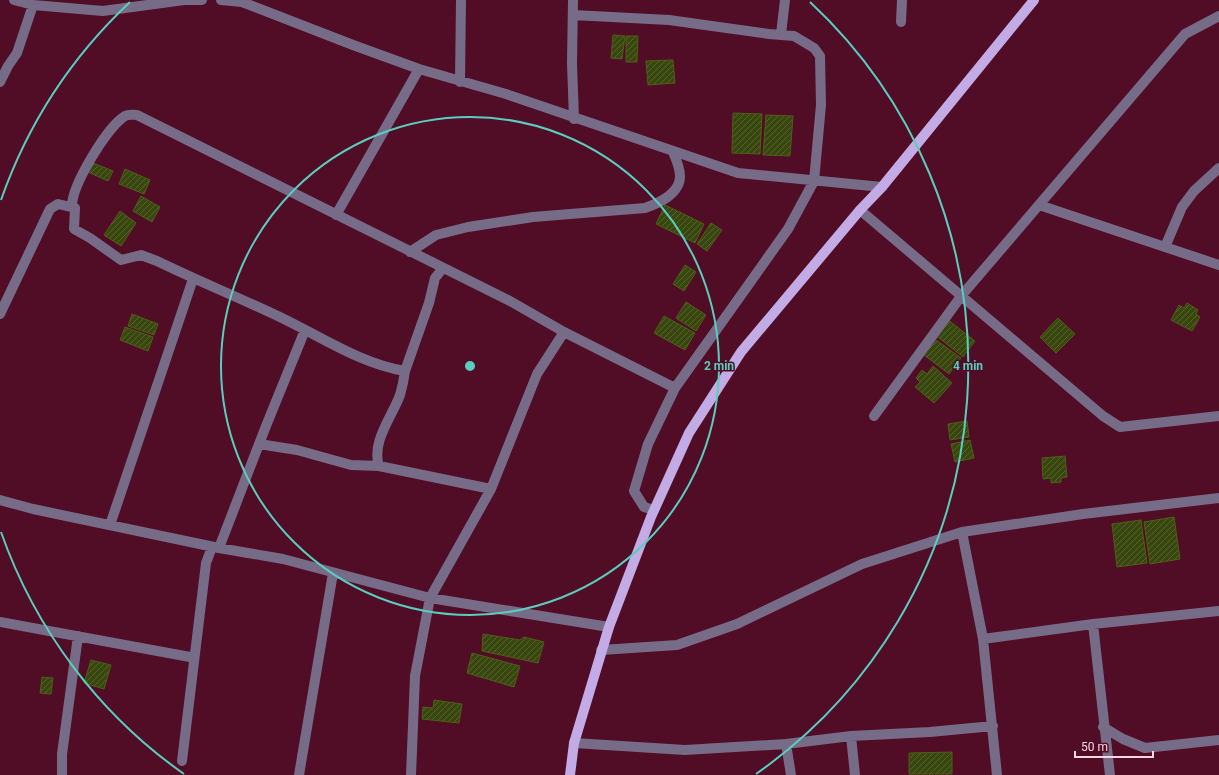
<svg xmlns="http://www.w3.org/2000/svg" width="1219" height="775" viewBox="0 0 1219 775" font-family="Roboto,sans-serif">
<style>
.building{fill:url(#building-hatch);stroke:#4d6015}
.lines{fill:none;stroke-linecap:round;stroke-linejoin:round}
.minor{stroke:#776c88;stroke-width:10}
.major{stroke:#c3abe5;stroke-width:10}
.ring{fill:none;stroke:#59cebe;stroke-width:2}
.centre{fill:#59cebe;stroke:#510c26;stroke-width:2}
.ring-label{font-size:12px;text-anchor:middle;font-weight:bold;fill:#59cebe;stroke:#510c26;stroke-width:3;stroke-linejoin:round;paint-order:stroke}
</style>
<defs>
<pattern id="building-hatch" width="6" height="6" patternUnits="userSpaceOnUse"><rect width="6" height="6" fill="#38470e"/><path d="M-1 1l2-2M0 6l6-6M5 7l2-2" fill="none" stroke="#566131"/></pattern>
</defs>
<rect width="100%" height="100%" fill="#510c26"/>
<path class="building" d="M613 35 625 36 622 59 611 58Z
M626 36H638L637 62H626Z
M673 60 675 83 648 85 646 61Z
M733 113 762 114 760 154 732 153Z
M766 115 793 116 790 156 763 155Z
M93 163 113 171 108 181 88 172Z
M125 169 150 180 144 194 119 184Z
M141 196 160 207 152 222 133 211Z
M665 205 704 224 695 243 656 224Z
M120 211 136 223 121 246 104 235Z
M711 223 722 230 707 251 697 244Z
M685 265 696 272 684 291 673 284Z
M686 302 706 315 696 331 676 318Z
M1187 303 1198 310 1196 314 1200 317 1192 331 1171 320 1179 305 1184 308Z
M132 314 158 324 154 335 128 326Z
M664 316 695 333 685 350 654 333Z
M1058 318 1075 334 1056 353 1040 337Z
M947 319 975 341 963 357 934 334Z
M125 327 153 337 148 351 120 340Z
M932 337 961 358 949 374 920 352Z
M933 366 952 383 934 403 915 387 920 382 916 378 922 370 927 374Z
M967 421 969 437 950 440 948 424Z
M970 440 974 458 955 462 951 444Z
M1065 456 1067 477 1061 478V482L1051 483V478L1043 479 1042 458Z
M1174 517 1180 559 1150 564 1144 522Z
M1141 520 1147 563 1117 567 1112 524Z
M483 634 520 640 524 637 544 642 538 663 482 651Z
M472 653 520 666 514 687 467 673Z
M91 660 111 665 104 689 84 683Z
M42 677 53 678 51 694 40 693Z
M434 700 462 704 459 723 422 719 423 707 433 708Z
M952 752V774H909V753Z"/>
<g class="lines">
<path class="minor" d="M14 0 33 5 103 11 184 0H202
M221 0 242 2 353 45 419 69 506 94 738 173 882 187
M573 0 572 63 574 119
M573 15 669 20 769 34 794 36 814 48 820 56 821 105 814 181 788 229 675 388 648 444 634 491 644 507 654 510
M901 22 902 0
M781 34 785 0
M0 82 8 66 17 53 33 5
M460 82 461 0
M1039 205 1219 265
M75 208 72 206C72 185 107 127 125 116 129 114 132 115 137 115L510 301 564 332 675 388
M860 210 1103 416 1120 427 1219 416
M336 215 419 69
M1165 247 1182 207 1194 191 1219 168
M410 252 436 235 468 227 533 217 645 208C659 203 680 194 680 176 680 168 676 159 673 152
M0 314 50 209 58 204 75 208 74 229 90 238 121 260 141 255 157 261C200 282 245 300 288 321 326 340 363 364 405 371L429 303 435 278 443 268
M874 416 962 295 1185 34 1219 16
M259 444 297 450 351 465 379 466 491 489
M379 466C371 442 392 417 400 395 402 388 404 379 405 371
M0 500 33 509 219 548 283 559 430 598 609 627
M110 525 193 279
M962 532 983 639 997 775
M219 548 266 426 305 330
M0 622 190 657 194 656
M1093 624 1110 775
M983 639 1093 624 1219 611
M601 650 677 645 737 624 862 564 962 532 1083 514 1219 498
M1103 727 1123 739 1145 748 1219 740
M851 736 855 775
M574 743 685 750 786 744 851 736 930 732 993 726
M786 744 791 775
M182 761 206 563 212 547
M62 775V754L78 636
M299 775 333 573
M411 775 415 676 430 598 491 489 537 374 564 332"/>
<path class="major" d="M570 775 574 743 609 627 651 517 689 433 741 352 860 210 882 187 1034 0"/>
</g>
<g class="ring">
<circle cx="470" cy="366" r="249"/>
<path d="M184 774A498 498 0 0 1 1 532M1 200A498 498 0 0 1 130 2M810 2A498 498 0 0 1 756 774"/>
</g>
<circle cx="470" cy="366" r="6" class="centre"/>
<g class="ring-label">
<text x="719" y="370">2 min</text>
<text x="968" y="370">4 min</text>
</g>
<path d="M1075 751v6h78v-6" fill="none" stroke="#fad7de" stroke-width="2"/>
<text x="1081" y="751" font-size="12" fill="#fad7de" stroke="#510c26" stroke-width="3" paint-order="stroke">50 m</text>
</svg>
